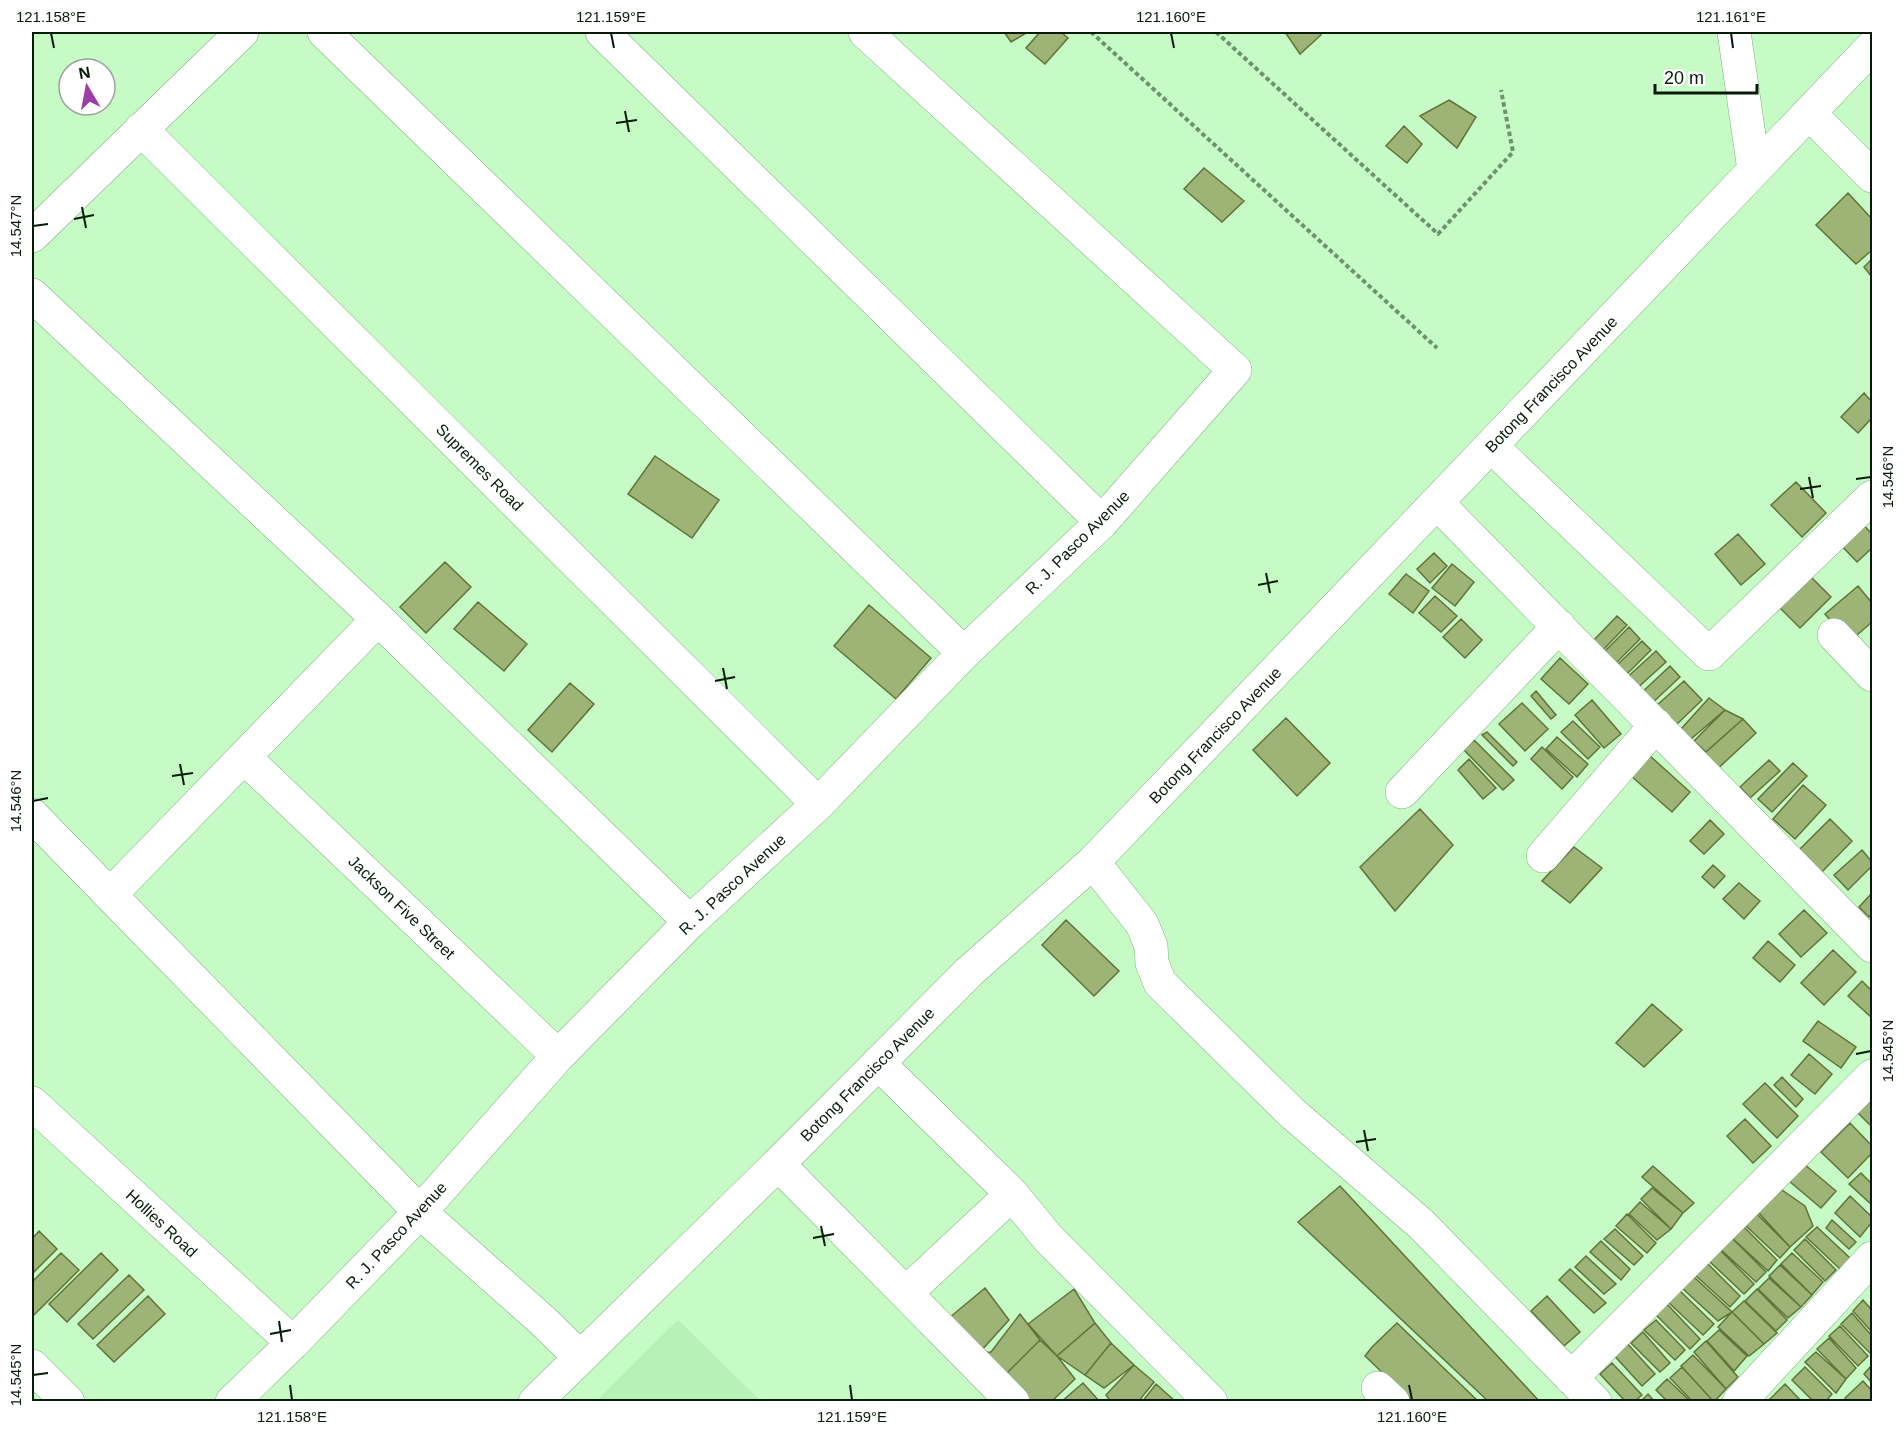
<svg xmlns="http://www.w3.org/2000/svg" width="1904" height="1433" viewBox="0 0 1904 1433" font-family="Arial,sans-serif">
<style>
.built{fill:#b7f1b6}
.building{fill:#9eb476;stroke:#607338;stroke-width:1.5}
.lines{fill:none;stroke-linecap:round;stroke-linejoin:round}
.minor-casing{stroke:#80b180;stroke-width:34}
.path{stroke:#6d926d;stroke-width:4;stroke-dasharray:4.5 3;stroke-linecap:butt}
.minor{stroke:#fff;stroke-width:33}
.ticks{fill:none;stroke:#081b09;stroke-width:2}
.labels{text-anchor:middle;stroke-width:4.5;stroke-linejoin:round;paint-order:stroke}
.street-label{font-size:16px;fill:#081b09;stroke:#fff}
.neatline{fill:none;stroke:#081b09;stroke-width:2}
.ticks-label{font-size:15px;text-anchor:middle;fill:#081b09}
</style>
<rect width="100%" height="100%" fill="#c7fbc6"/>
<path class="built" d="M678 1320 761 1401H596Z"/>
<path class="building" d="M1004 32H1028L1011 42Z
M1040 32H1061L1068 38 1045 64 1026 48Z
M1285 32H1319L1321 35 1300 54Z
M1449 100 1476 117 1457 148 1420 116Z
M1404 126 1422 144 1407 163 1386 146Z
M1204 168 1244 201 1222 222 1184 189Z
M1848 193 1872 219V250L1856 264 1816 225Z
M1872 259V277L1864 267Z
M1864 393 1872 402V418L1858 433 1841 417Z
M655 456 719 500 692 538 628 494Z
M1796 482 1826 513 1802 537 1771 505Z
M1857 518 1872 534V548L1857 562 1835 539Z
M1738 534 1765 564 1741 585 1715 554Z
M1434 553 1447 566 1430 583 1417 569Z
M445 562 471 587 426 633 400 607Z
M1452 564 1474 582 1455 606 1432 588Z
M1802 568 1831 597 1800 628 1771 599Z
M1406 574 1429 591 1413 613 1389 594Z
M1858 586 1872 603V622L1849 642 1825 614Z
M1435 596 1457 616 1441 632 1419 613Z
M478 602 527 644 504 671 454 629Z
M869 605 931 658 896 699 834 646Z
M1617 616 1627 625 1603 650 1593 641Z
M1461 619 1482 640 1465 658 1443 637Z
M1629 627 1640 639 1614 665 1603 653Z
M1642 641 1651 650 1624 677 1615 667Z
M1656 651 1666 662 1633 692 1623 681Z
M1560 658 1588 684 1569 704 1541 679Z
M1670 666 1680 677 1648 707 1638 696Z
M1684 681 1702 700 1675 726 1656 706Z
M570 683 594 704 552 752 528 730Z
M1536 691 1556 715 1551 719 1531 696Z
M1709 698 1725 710 1691 739 1681 729Z
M1592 700 1621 734 1604 748 1575 715Z
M1522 703 1548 729 1525 751 1499 724Z
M1725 710 1743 719 1706 752 1694 741Z
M1286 718 1330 763 1297 796 1253 750Z
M1743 719 1756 733 1712 774 1698 759Z
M1573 721 1600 747 1588 759 1561 732Z
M1487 732 1517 762 1513 766 1482 735Z
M1557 737 1588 764 1577 777 1546 749Z
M1474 740 1514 780 1503 790 1464 750Z
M1542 747 1573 777 1562 789 1531 759Z
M1649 755 1690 792 1672 812 1630 775Z
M1469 759 1496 788 1483 799 1458 770Z
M1769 760 1780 771 1750 798 1740 787Z
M1793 763 1807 776 1772 812 1758 799Z
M1803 785 1826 805 1795 839 1773 819Z
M1420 809 1453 845 1395 911 1360 867Z
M1830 819 1852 841 1820 874 1797 852Z
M1710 820 1724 834 1704 854 1690 841Z
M1574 847 1602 868 1570 903 1542 881Z
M1862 850 1872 862V866L1848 890 1834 875Z
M1713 865 1725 876 1714 888 1702 877Z
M1739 883 1760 901 1744 919 1723 899Z
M1872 893V914L1869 917 1859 907Z
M1804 910 1827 933 1801 957 1779 934Z
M1066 920 1119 971 1094 996 1042 945Z
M1768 941 1795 965 1780 982 1753 958Z
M1833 950 1856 972 1824 1005 1801 983Z
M1862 981 1872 991V1018L1848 996Z
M1652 1004 1682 1030 1644 1067 1616 1043Z
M1818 1021 1856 1047 1841 1068 1803 1041Z
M1809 1054 1832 1074 1815 1094 1791 1075Z
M1782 1077 1803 1099 1796 1107 1774 1085Z
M1765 1083 1798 1116 1777 1138 1743 1104Z
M1872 1099V1127L1858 1113Z
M1745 1119 1771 1146 1753 1163 1727 1136Z
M1850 1123 1872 1146V1153L1848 1178 1821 1152Z
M1804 1164 1836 1191 1821 1208 1789 1181Z
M1653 1166 1694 1203 1683 1213 1642 1177Z
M1861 1173 1872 1184V1205L1849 1184Z
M1340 1186 1540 1402H1489L1298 1222Z
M1652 1188 1683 1213 1671 1229 1641 1199Z
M1782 1190 1805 1206 1813 1226 1790 1247 1758 1212Z
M1850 1196 1872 1217V1222L1860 1237 1835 1213Z
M1640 1202 1671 1229 1657 1240 1629 1214Z
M1756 1213 1790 1247 1780 1258 1743 1223Z
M1627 1214 1656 1243 1647 1253 1616 1226Z
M1832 1220 1856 1242 1849 1249 1826 1228Z
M1743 1226 1777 1260 1768 1271 1731 1237Z
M1817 1227 1851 1259 1840 1269 1806 1237Z
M1615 1229 1643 1256 1634 1265 1604 1239Z
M39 1231 57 1249 32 1274V1239Z
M1731 1237 1766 1272 1756 1282 1719 1248Z
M1805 1239 1836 1270 1825 1281 1794 1250Z
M1601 1241 1630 1269 1621 1280 1590 1252Z
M1720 1250 1754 1284 1744 1294 1708 1260Z
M61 1253 79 1270 32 1317V1282Z
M101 1253 118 1270 67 1322 49 1304Z
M1792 1253 1823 1282 1812 1295 1781 1264Z
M1586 1256 1616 1284 1604 1294 1575 1267Z
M1706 1262 1740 1296 1730 1307 1693 1273Z
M1780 1265 1812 1295 1801 1307 1769 1276Z
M1570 1269 1606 1303 1594 1313 1559 1280Z
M129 1275 144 1290 93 1339 78 1324Z
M1694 1277 1732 1312 1718 1321 1682 1288Z
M1769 1278 1801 1307 1788 1318 1758 1289Z
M985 1288 1009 1320 979 1353 949 1318Z
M1074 1289 1095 1323 1057 1356 1028 1324Z
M1757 1289 1787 1320 1776 1331 1745 1301Z
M1679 1290 1714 1324 1703 1335 1667 1301Z
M148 1296 165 1314 114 1362 97 1345Z
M1547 1296 1580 1332 1564 1346 1531 1311Z
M1863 1300 1872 1310V1332L1853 1311Z
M1744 1301 1777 1333 1764 1344 1732 1312Z
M1667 1304 1700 1339 1690 1349 1656 1315Z
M1732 1312 1764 1344 1749 1356 1718 1327Z
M1852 1313 1872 1336V1352L1871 1354 1841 1324Z
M1020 1314 1040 1340 1005 1375 979 1353 991 1352Z
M1656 1320 1685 1350 1675 1360 1644 1330Z
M1095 1323 1111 1343 1085 1375 1057 1356Z
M1397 1323 1479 1402H1413L1365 1356 1372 1347Z
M1840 1326 1868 1356 1858 1366 1829 1336Z
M1719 1330 1747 1356 1734 1371 1707 1341Z
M1643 1332 1670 1363 1660 1372 1631 1343Z
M1829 1338 1856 1368 1846 1379 1817 1349Z
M1040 1340 1057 1356 1075 1379 1051 1402H1032L1013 1386 1005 1375Z
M1625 1341 1655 1374 1642 1386 1611 1352Z
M1706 1341 1738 1377 1726 1389 1694 1352Z
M1111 1343 1134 1365 1104 1388 1085 1375Z
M1816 1352 1846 1379 1836 1393 1805 1362Z
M1693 1355 1726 1389 1714 1402 1681 1366Z
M1612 1363 1642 1395 1634 1402H1626L1600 1374Z
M1134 1365 1154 1382 1138 1402H1111L1106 1395Z
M1872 1365V1383L1864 1374Z
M1682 1367 1714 1402H1693L1670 1378Z
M1805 1367 1832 1394 1825 1402H1814L1792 1380Z
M1667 1379 1691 1402H1668L1656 1390Z
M1863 1381 1872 1391V1402H1848L1845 1398Z
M1083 1383 1100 1402H1061Z
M1156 1384 1176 1402H1142Z
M1785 1384 1802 1402H1773L1770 1399Z
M1648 1394 1655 1402H1640Z"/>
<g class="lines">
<g class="minor-casing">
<path id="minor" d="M324 32 964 653
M602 32 1102 522
M1734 32 1754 170
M1809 113 1872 176
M141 129 818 804
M32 236 242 32
M32 295 378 619 690 922
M1491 446 1709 654 1872 497
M1437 503 1872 946
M1834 635 1872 675
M245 758 558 1056
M1402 792 1559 626
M32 815 420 1212 543 1321 580 1357
M1543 856 1656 725
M1093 862 1142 924 1151 946 1152 963 1160 983 1292 1113 1421 1224 1595 1402
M110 895 378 619
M878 1063 1012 1194 1048 1238 1211 1402
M32 1103 293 1343
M778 1164 1013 1402
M906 1293 1012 1194
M32 1366 68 1402
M1571 1378 1872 1076
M1378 1388 1393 1402
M232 1402 293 1343 420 1212 558 1056 690 922 818 804 964 653 1102 522 1235 370 865 32
M535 1402 778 1164 969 972 1093 862 1872 47
M1739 1402 1872 1258"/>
</g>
<path class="path" d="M1091 32 1437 348
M1216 32 1438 234 1513 152 1501 90"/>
<use href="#minor" class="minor"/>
</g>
<path class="ticks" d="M51 33 54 48M611 33 614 48M1171 33 1174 48M1731 33 1733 48M625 111 629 132M616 123 637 120M82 207 86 228M74 219 94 215M33 226 48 224M1809 477 1813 498M1856 479 1871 477M1800 489 1821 486M1266 573 1270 593M1258 585 1278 581M723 668 727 689M715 681 735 677M180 764 184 785M172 776 193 773M33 801 48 798M1856 1054 1871 1051M1364 1130 1368 1151M1356 1142 1376 1139M821 1226 825 1246M813 1238 834 1234M279 1321 282 1342M270 1334 291 1330M33 1375 48 1373M290 1385 292 1400M850 1385 852 1400M1409 1385 1412 1400"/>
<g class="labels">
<g class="street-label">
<text transform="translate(1551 384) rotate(-46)" y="6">Botong Francisco Avenue</text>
<text transform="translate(480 467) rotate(45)" y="6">Supremes Road</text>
<text transform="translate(1077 542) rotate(-45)" y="6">R. J. Pasco Avenue</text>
<text transform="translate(1215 735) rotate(-46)" y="6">Botong Francisco Avenue</text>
<text transform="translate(732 884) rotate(-43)" y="6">R. J. Pasco Avenue</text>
<text transform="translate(402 907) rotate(44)" y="6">Jackson Five Street</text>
<text transform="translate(867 1074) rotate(-45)" y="6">Botong Francisco Avenue</text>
<text transform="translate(162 1223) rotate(43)" y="6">Hollies Road</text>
<text transform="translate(396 1235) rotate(-47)" y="6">R. J. Pasco Avenue</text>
</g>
</g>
<rect width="1904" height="1433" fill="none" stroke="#ffffff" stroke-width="66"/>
<g transform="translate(87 87) rotate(350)"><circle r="28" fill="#ffffff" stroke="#9ca49d" stroke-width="1.5"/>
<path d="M0-4.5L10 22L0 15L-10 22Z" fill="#9d3da5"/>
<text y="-9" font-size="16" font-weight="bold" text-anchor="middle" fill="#081b09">N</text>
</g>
<path d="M1655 84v9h102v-9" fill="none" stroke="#081b09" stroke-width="3"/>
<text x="1664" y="84" font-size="18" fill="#081b09" stroke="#ffffff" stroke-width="4.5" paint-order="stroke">20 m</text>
<rect x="33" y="33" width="1838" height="1367" class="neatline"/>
<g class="ticks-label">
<text x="51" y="22">121.158°E</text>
<text x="611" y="22">121.159°E</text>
<text x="1171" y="22">121.160°E</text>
<text x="1731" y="22">121.161°E</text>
<text transform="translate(16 226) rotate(-90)" y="5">14.547°N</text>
<text transform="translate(1888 477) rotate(-90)" y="5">14.546°N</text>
<text transform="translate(16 801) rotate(-90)" y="5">14.546°N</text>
<text transform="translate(1888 1051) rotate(-90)" y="5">14.545°N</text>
<text transform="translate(16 1375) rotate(-90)" y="5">14.545°N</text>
<text x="292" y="1422">121.158°E</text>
<text x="852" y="1422">121.159°E</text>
<text x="1412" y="1422">121.160°E</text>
</g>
</svg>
